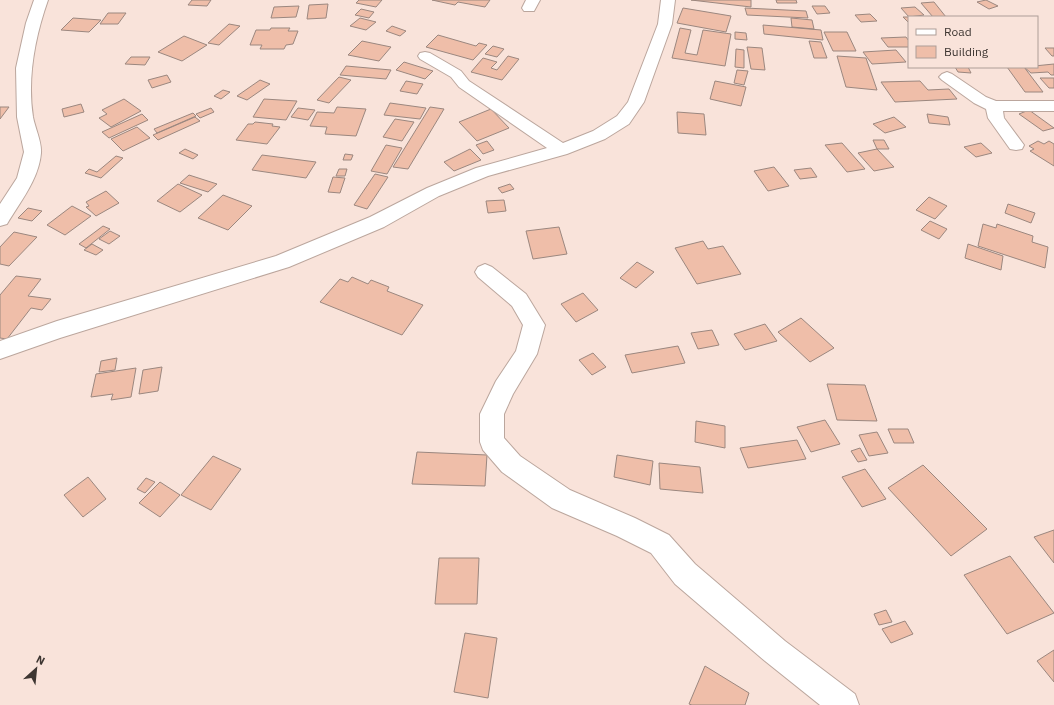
<svg xmlns="http://www.w3.org/2000/svg" width="1054" height="705" viewBox="0 0 1054 705" font-family="'IBM Plex Sans',sans-serif">
<style>
.building{fill:#efbea9;stroke:#9b877f}
.lines{fill:none;stroke-linecap:round;stroke-linejoin:round}
.minor-casing{stroke:#bba69d;stroke-width:2}
.minor{fill:#fff;fill-rule:evenodd}
</style>
<rect width="100%" height="100%" fill="#f9e3da"/>
<path class="building" d="M192 0H211L207 6 188 5Z
M359 0H382L376 7 356 3Z
M432 0H490L485 7 458 2 455 5Z
M691 0H751V7Z
M776 0H796L797 3H777Z
M986 0 998 6 989 9 977 2Z
M934 2 946 17H933L921 3Z
M328 4 326 18 307 19 309 5Z
M299 6 296 17 271 18 274 7Z
M812 6H825L830 13 817 14Z
M915 7 924 15 909 17V23L903 17H909L901 8Z
M683 8 731 16 726 32 677 23Z
M745 8 806 11 808 18 747 15Z
M361 9 374 12 369 18 355 15Z
M108 13H126L118 24H100Z
M870 14 877 21 861 22 855 15Z
M73 18 101 20 89 32 61 30Z
M360 18 376 22 366 30 350 26Z
M791 18 812 20 814 29 792 27Z
M229 24 240 26 219 45 208 43Z
M763 25 821 30 823 40 764 34Z
M392 26 406 31 400 36 386 31Z
M271 28H290L288 31H298L293 44 286 45 284 49H260L262 45H250L256 30H270Z
M680 28 691 30 685 53 697 55 703 30 731 34 725 66 672 58Z
M735 32 746 33 747 40 735 39Z
M824 32H847L856 51H833Z
M438 35 476 46 479 43 487 45 473 60 426 47Z
M184 36 207 45 182 61 158 52Z
M906 37 909 41V47H888L881 38Z
M362 41 391 47 379 61 348 55Z
M809 41 821 42 827 58H814Z
M493 46 504 49 497 57 485 54Z
M747 47 762 48 765 70 751 69Z
M1045 48H1054V56H1052Z
M736 49 744 50V68L735 67Z
M896 50 906 62 872 64 863 52Z
M508 56 519 59 502 80 471 72 483 58 497 62 491 68 497 70Z
M837 56 866 58 877 90 846 87Z
M131 57H150L145 65 125 64Z
M404 62 433 71 425 79 396 70Z
M1054 64V75H1051L1048 72 1031 73 1024 67Z
M346 66 391 70 386 79 340 75Z
M955 67H968L971 73 958 72Z
M1007 67H1024L1043 92H1025Z
M737 70 748 71 744 85 734 83Z
M167 75 171 82 152 88 148 80Z
M339 77 351 80 329 103 317 100Z
M1040 78H1054V88H1049Z
M260 80 270 84 247 100 237 96Z
M406 81 423 84 417 94 400 91Z
M715 81 746 87 741 106 710 99Z
M920 81 928 90 949 89 957 99 895 102 881 82Z
M223 90 230 92 221 99 214 96Z
M124 99 141 111 111 127 99 118 107 114 102 110Z
M264 99 297 101 286 120 253 117Z
M390 103 426 108 420 119 384 115Z
M81 104 84 112 64 117 62 109Z
M0 107H9L0 119Z
M337 107 366 109 356 136 325 134 327 127 310 126 317 112 334 113Z
M430 107 444 109 408 169 393 167Z
M211 108 214 112 200 118 196 114Z
M298 108 315 110 308 120 291 117Z
M491 109 509 128 477 141 459 122Z
M1029 110 1054 128 1043 131 1019 114Z
M677 112 704 114 706 135 678 133Z
M193 113 196 116 157 133 154 129Z
M142 114 148 120 109 138 102 132Z
M927 114 948 117 950 125 929 123Z
M195 117 200 121 158 140 153 135Z
M894 117 906 127 885 133 873 124Z
M395 119 414 122 402 141 383 137Z
M255 122 273 124 272 126 280 127 267 144 236 140 248 124H253Z
M137 127 150 138 123 151 111 139Z
M873 140H884L889 149H877Z
M487 141 494 150 483 154 476 145Z
M1038 141 1044 144 1049 141 1054 144V166L1030 151 1034 149 1029 146Z
M842 143 865 169 847 172 825 145Z
M981 143 992 153 976 157 964 147Z
M386 145 402 148 387 174 371 171Z
M185 149 198 155 193 159 179 153Z
M470 149 481 160 454 171 444 162Z
M877 149 894 167 874 171 858 153Z
M345 154 353 155 351 160H343Z
M262 155 316 162 306 178 252 170Z
M116 156 123 158 101 178 85 173 89 169 97 172Z
M774 167 789 186 768 191 754 171Z
M811 168 817 177 800 179 794 170Z
M339 169H347L345 176H336Z
M375 174 388 177 367 209 354 205Z
M189 175 217 184 208 192 180 183Z
M333 177 345 178 340 193 328 192Z
M178 184 202 195 180 212 157 201Z
M510 184 514 189 502 193 498 188Z
M106 191 119 203 96 216 86 207 89 206 86 202Z
M223 195 252 206 228 230 198 218Z
M929 197 947 206 935 219 916 210Z
M504 200 506 211 488 213 486 201Z
M1008 204 1035 213 1031 223 1005 213Z
M72 206 91 216 65 235 47 225Z
M28 208 42 211 32 221 18 218Z
M930 221 947 229 939 239 921 230Z
M983 224 996 228 997 224 1033 236 1032 242 1048 247 1045 268 978 246Z
M103 226 110 229 86 248 79 244Z
M559 227 567 254 533 259 526 231Z
M110 231 120 236 109 244 99 239Z
M14 232 37 237 9 266 0 264V247Z
M703 241 708 249 723 246 741 274 697 284 675 248Z
M92 244 103 250 96 255 84 250Z
M968 244 1003 256 1001 270 965 258Z
M637 262 654 272 636 288 620 278Z
M16 276 41 279 28 296 51 299 42 310 31 308 7 339 0 338V295Z
M352 277 368 284 371 280 389 287 387 291 423 305 402 335 320 302 340 279 348 282Z
M583 293 598 310 576 322 561 304Z
M801 318 834 348 810 362 778 332Z
M765 324 777 341 745 350 734 334Z
M712 330 719 345 698 349 691 333Z
M678 346 685 363 632 373 625 355Z
M593 353 606 367 592 375 579 360Z
M117 358 115 370 99 372 101 361Z
M162 367 158 391 139 394 143 370Z
M136 368 131 397 111 400 113 394 91 397 96 374Z
M827 384 865 385 877 421 837 420Z
M825 420 840 444 811 452 797 427Z
M696 421 725 426V448L695 442Z
M888 429H908L914 443H894Z
M877 432 888 453 869 456 859 435Z
M797 440 806 459 748 468 740 448Z
M860 448 867 460 858 462 851 451Z
M417 452 487 455 485 486 412 484Z
M617 455 653 461 650 485 614 477Z
M213 456 241 469 211 510 181 495Z
M659 463 700 467 703 493 660 489Z
M923 465 987 529 951 556 888 488Z
M865 469 886 499 862 507 842 477Z
M88 477 106 499 83 517 64 495Z
M146 478 155 482 145 493 137 489Z
M160 482 180 495 160 517 139 503Z
M1054 530V563L1034 537Z
M1010 556 1054 613 1007 634 964 575Z
M439 558H479L477 604H435Z
M886 610 892 622 879 625 874 614Z
M905 621 913 634 891 643 882 629Z
M465 633 497 638 488 698 454 692Z
M1054 650V682L1037 661Z
M705 666 749 693 745 705H692L689 704Z"/>
<g class="lines">
<g class="minor-casing">
<path id="minor" d="M34 0H48C35 37 27 78 33 117 35 128 42 142 41 153 39 179 20 202 7 224L0 226V204L17 178 24 152 17 117 16 68 26 23Z
M526 0H540L534 11H524L522 8Z
M661 0H675L672 24 644 102 629 124 605 139 567 154 488 176 439 196 384 227 289 267 60 338 0 359V341L57 321 276 256 370 217 427 188 476 168 547 148 459 87 451 77 420 59 418 56 420 53 425 52 430 53 461 71 469 81 563 143 593 131 617 116 628 102 658 24Z
M947 72 952 74 986 97 996 101H1054V111H1003L1004 118 1024 145 1022 149 1016 150 1010 149 988 118 986 109 974 103 942 80 939 77 942 74Z
M485 264 492 267 526 294 545 325 537 354 513 394 504 414V438L520 456 570 490 635 518 669 535 695 564 785 641 855 694 859 705H820L765 661 675 584 651 553 617 536 552 508 502 472 483 450 480 442V414L496 381 516 351 523 325 512 306 478 277 475 272 478 267Z"/>
</g>
<use href="#minor" class="minor"/>
</g>
<rect x="908" y="16" width="130" height="52" fill="#f9e3da" stroke="#ae9e97"/>
<rect x="916" y="29" width="20" height="6" fill="#ffffff" stroke="#ae9e97"/>
<text x="944" y="36" font-size="12" fill="#3e3632">Road</text>
<rect x="916" y="46" width="20" height="12" fill="#efbea9" stroke="#ae9e97"/>
<text x="944" y="56" font-size="12" fill="#3e3632">Building</text>
<g transform="translate(36 669) rotate(27)" stroke="#f9e3da" stroke-width="3" paint-order="stroke">
<path d="M0-3L7 15L0 10L-7 15Z" fill="#3e3632"/>
<text y="-6" font-size="11" font-weight="bold" text-anchor="middle" fill="#3e3632">N</text>
</g>
</svg>
